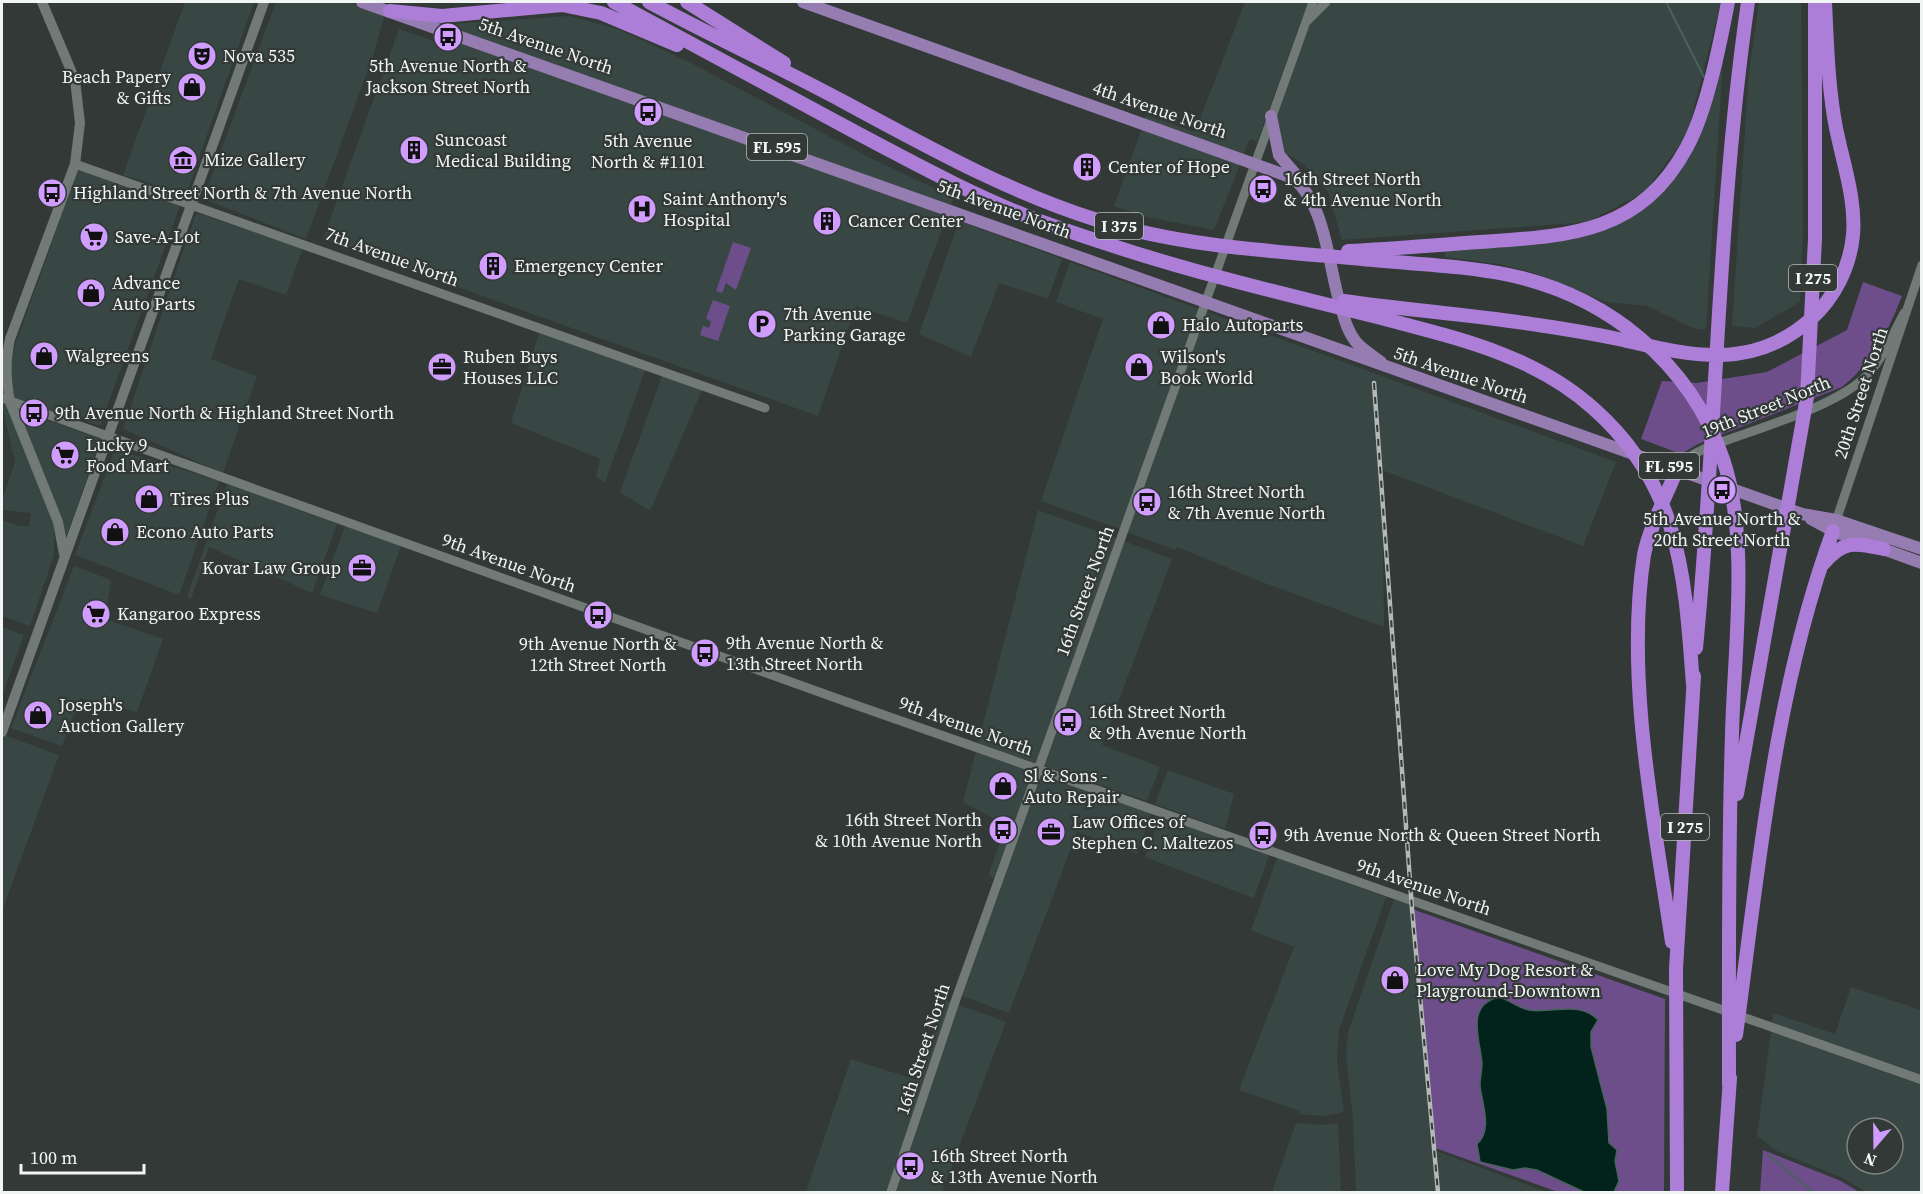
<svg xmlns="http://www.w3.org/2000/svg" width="1923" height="1194" viewBox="0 0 1923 1194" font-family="'Source Serif 4',serif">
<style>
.built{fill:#394744;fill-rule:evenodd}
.green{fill:#6d4e8a}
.water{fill:#01231c;stroke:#49625d;stroke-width:1.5}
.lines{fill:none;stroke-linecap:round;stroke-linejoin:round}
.stream{stroke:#49625d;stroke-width:2}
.tertiary{stroke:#727a78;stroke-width:9}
.secondary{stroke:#727a78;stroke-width:10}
.primary{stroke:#957cb1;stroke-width:12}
.motorway{stroke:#ac7ed7;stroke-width:14}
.rail-casing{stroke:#b4b9b8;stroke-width:4.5}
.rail{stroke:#323937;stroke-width:2;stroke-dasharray:7;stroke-linecap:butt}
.labels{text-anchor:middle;stroke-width:4.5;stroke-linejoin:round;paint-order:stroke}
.shield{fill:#323937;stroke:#b8bdbb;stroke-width:1.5}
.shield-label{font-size:16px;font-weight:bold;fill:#f1f5f4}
.street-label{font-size:18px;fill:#f1f5f4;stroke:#323937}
.poi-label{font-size:18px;fill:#f1f5f4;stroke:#323937;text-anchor:start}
</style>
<rect width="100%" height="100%" fill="#323937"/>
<path class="built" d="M185 2H254L186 195 123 175Z
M276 2H348L385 14 373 56 306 239 203 199Z
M1245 2H1308L1257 142 1250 139 1244 154 1145 119 1146 115 1195 132Z
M1332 2H1721L1687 135 1645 192 1587 222 1342 240 1328 192 1304 164 1283 152 1276 116 1309 25Z
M1759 2H1801L1803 233 1800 302 1755 328 1732 326 1749 71Z
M569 16 618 29 689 62 872 159 954 197 907 323 856 306 818 416 323 239 399 29 445 45 453 24Z
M1723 59 1706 329H1695L1647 306 1606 302 1535 273 1499 264 1445 257V251L1573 240 1612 228 1648 206 1680 172 1697 145Z
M1142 128 1241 162 1214 230 1146 217 1114 206Z
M78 170 180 206 100 426 14 398 10 359Z
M196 213 303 248 286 295 239 279 220 332 211 359 257 376 223 473 123 429Z
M959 221 1062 259 1048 299 999 283 971 357 919 334Z
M1070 262 1199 309 1120 529 1041 501 1103 319 1056 302Z
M1207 312 1616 462 1583 546 1382 470 1384 627 1262 582 1177 547 1175 550 1127 532Z
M539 333 645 370 605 483 596 477 600 459 511 423Z
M662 376 702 390 650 511 620 492Z
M2 404 7 405 54 523V555L30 626 2 616V520L20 526H29L31 513 2 510V501L15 462Z
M18 410 101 439 65 540Z
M115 449 219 481 179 595 75 555Z
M227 484 337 524 312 593 209 547 191 599 187 597Z
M1038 510 1116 538 1036 764 978 743Z
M345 526 401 546 377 613 320 595Z
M1124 541 1172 559 1102 745 1160 767 1147 801 1044 766Z
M74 566 111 580 105 619 163 639 137 712 80 698 62 746 11 728Z
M2 627 24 635 2 696Z
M4 735 59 755 2 911V742Z
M976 752 1033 772 995 878 988 876 1006 825 963 802Z
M1168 770 1234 794 1225 829 1155 804Z
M1041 775 1152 813 1137 854 1077 832 1009 1013 962 996Z
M1160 816 1269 855 1254 898 1145 857Z
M1277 858 1386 897 1339 1030 1337 1061 1344 1112 1324 1116 1299 1114 1300 1111 1239 1090 1294 947 1251 930Z
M1394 899 1414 906 1411 910 1431 1149 1546 1192H1356L1353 1120 1346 1056 1348 1032Z
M1851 987 1921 1010V1075L1772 1022 1773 1013 1835 1034Z
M945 1000 951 1002 887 1192H806L851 1059 917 1080Z
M959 1005 1006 1022 942 1192H896Z
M1771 1032 1921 1085V1192H1866L1843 1178 1777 1151 1757 1136ZM1857 1128H1893V1164H1857Z
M1296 1123 1323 1125 1338 1123 1341 1192H1272Z"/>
<path class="green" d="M733 242 751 248 736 290 726 283 722 293 716 291Z
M1863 282 1902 296C1887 333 1874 361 1842 387L1698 444 1681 454 1641 439 1662 381 1697 383 1767 372 1847 330Z
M713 300 730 306 718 341 700 335 703 326 709 328 711 322 706 318Z
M1412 909 1665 999 1664 1192H1558L1435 1148Z
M1763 1150 1841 1181 1859 1192H1760Z"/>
<path class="water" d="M1499 997C1510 1000 1518 1008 1529 1010 1551 1014 1580 1000 1598 1020L1591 1032V1047L1607 1109 1609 1143 1617 1150 1615 1161 1619 1181 1614 1192H1584L1537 1170 1525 1168 1513 1170 1480 1162 1477 1144C1493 1130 1482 1104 1480 1086 1480 1078 1482 1070 1482 1063 1480 1039 1465 1005 1499 997Z"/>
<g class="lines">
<path class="stream" d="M1666 2 1704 77
M1768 1155 1813 1192"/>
<path class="tertiary" d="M1307 21 1326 2
M75 164 765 408
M2 398 847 702 1922 1080
M1677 469 1694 454 1706 448C1750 430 1840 407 1869 373 1884 356 1893 334 1904 313
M1835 524 1922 265
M891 1192 956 999 1313 2"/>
<path class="secondary" d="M42 2 75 80 80 123 75 164 10 339C5 362 6 379 10 402L58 522 64 554
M2 732 264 2"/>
<path class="primary" d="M362 2C844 169 1322 344 1802 514L1836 520 1922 549
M803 2 1293 178C1326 205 1328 264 1340 304 1344 317 1347 331 1356 342 1363 350 1373 356 1381 362
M1271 116 1279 155 1297 176
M1811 519 1833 531 1922 563"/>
<path class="motorway" d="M614 2C695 45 776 89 857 133 916 164 974 196 1037 220 1101 243 1167 264 1234 281 1283 294 1332 306 1381 318 1456 338 1535 355 1594 409 1681 486 1685 578 1693 685
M649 2C714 37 781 68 846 103 928 147 1008 192 1097 220 1183 247 1273 251 1362 259 1410 264 1461 265 1509 275 1607 296 1690 362 1723 459 1750 539 1734 650 1732 734 1728 851 1729 968 1729 1085
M687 2 784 63
M390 11 442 16 562 5 601 13 677 45
M1348 251C1392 249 1436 245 1480 242 1569 236 1640 234 1687 147 1707 110 1720 44 1728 2
M1344 301C1408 310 1473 315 1538 325 1566 329 1595 334 1623 340 1692 356 1753 371 1811 319 1835 297 1850 267 1853 235 1856 199 1843 163 1836 128 1828 87 1827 43 1825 2
M1823 564C1844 539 1856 543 1884 549
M1696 648C1717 433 1717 215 1748 2
M1737 794 1807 397 1815 239V2
M1672 942C1654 820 1625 677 1644 555 1649 528 1667 495 1677 469
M1736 1035C1759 866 1774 692 1833 531
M1677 1192 1676 969 1694 676
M1722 1192 1730 1078"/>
<g class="rail-casing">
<path id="rail" d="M1374 383 1412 909 1438 1192"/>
</g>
<use href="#rail" class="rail"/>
</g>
<defs>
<g id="bus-disc" transform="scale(1.5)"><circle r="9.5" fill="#d09dff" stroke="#323937"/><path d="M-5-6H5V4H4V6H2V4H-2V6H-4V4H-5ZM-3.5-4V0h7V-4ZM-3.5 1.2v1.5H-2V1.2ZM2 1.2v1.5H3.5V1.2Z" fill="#111"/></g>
<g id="theatre-disc" transform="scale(1.5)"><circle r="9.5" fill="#d09dff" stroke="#323937"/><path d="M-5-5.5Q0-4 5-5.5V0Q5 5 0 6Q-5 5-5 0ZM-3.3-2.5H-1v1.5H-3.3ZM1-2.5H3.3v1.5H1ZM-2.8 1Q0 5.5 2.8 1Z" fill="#111"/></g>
<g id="shop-disc" transform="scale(1.5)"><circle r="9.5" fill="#d09dff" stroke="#323937"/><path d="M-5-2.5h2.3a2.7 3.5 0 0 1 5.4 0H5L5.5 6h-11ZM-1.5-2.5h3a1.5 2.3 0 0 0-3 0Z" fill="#111"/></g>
<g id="building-disc" transform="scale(1.5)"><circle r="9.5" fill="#d09dff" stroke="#323937"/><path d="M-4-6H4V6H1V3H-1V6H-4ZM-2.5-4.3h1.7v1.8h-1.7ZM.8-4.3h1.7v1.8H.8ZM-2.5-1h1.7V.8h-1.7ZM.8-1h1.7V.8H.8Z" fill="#111"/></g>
<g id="museum-disc" transform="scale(1.5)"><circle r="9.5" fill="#d09dff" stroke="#323937"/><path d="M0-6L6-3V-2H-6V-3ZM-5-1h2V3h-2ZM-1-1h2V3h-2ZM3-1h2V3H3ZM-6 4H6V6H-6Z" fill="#111"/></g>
<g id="hospital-disc" transform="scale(1.5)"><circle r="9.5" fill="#d09dff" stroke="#323937"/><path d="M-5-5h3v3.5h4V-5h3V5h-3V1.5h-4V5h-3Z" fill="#111"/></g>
<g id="supermarket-disc" transform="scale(1.5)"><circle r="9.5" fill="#d09dff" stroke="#323937"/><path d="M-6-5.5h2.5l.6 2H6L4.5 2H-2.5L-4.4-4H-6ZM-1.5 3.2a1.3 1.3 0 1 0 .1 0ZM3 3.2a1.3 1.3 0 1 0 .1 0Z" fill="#111"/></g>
<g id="parking-disc" transform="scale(1.5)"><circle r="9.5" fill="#d09dff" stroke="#323937"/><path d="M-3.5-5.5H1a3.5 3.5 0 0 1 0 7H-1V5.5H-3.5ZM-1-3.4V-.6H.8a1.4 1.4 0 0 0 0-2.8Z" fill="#111"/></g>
<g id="office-disc" transform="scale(1.5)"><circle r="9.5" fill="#d09dff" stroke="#323937"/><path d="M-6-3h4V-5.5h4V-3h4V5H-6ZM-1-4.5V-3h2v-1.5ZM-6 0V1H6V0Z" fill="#111"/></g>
</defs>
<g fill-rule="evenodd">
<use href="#bus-disc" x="448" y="37"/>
<use href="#theatre-disc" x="202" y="56"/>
<use href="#shop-disc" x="192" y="87"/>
<use href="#bus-disc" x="648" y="112"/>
<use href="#building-disc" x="414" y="150"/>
<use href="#museum-disc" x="183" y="160"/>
<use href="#building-disc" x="1087" y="167"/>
<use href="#bus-disc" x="1263" y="189"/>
<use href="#bus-disc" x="52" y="193"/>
<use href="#hospital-disc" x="642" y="209"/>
<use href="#building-disc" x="827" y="221"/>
<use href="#supermarket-disc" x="94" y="237"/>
<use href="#building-disc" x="493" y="266"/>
<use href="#shop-disc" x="91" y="293"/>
<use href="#parking-disc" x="762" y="324"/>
<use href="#shop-disc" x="1161" y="325"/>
<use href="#shop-disc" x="44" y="356"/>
<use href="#office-disc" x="442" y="367"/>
<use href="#shop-disc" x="1139" y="367"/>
<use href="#bus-disc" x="34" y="413"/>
<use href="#supermarket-disc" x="65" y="455"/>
<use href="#bus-disc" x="1722" y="490"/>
<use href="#shop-disc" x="149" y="499"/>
<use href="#bus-disc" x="1147" y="502"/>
<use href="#shop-disc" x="115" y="532"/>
<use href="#office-disc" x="362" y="568"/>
<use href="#supermarket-disc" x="96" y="614"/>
<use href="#bus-disc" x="598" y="615"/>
<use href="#bus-disc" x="705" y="653"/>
<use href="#shop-disc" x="38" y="715"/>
<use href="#bus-disc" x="1068" y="722"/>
<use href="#shop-disc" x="1003" y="786"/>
<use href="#bus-disc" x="1003" y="830"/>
<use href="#office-disc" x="1051" y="832"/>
<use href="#bus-disc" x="1263" y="835"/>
<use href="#shop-disc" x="1395" y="980"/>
<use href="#bus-disc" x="910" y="1166"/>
</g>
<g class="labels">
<g class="shield">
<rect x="747" y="134" width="60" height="26" rx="4.5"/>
<rect x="1095" y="213" width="48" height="26" rx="4.5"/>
<rect x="1789" y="265" width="48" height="26" rx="4.5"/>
<rect x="1639" y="453" width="60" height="26" rx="4.5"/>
<rect x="1661" y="814" width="48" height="26" rx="4.5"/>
</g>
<g class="shield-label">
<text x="777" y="153">FL 595</text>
<text x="1119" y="232">I 375</text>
<text x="1813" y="284">I 275</text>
<text x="1669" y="472">FL 595</text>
<text x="1685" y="833">I 275</text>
</g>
<g class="street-label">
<text transform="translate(546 46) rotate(19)" y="6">5th Avenue North</text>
<text transform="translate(1160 110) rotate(19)" y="6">4th Avenue North</text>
<text transform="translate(1004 209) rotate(20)" y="6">5th Avenue North</text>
<text transform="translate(392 257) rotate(20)" y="6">7th Avenue North</text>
<text transform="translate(1461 375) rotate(19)" y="6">5th Avenue North</text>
<text transform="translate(1861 393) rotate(-72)" y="6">20th Street North</text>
<text transform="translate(1766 407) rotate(-22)" y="6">19th Street North</text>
<text transform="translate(509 563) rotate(20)" y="6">9th Avenue North</text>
<text transform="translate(1085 591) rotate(-70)" y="6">16th Street North</text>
<text transform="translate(966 726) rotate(20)" y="6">9th Avenue North</text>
<text transform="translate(1424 887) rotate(19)" y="6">9th Avenue North</text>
<text transform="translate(923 1049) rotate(-72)" y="6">16th Street North</text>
</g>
<g class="poi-label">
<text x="223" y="62">Nova 535</text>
<text x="448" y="72" text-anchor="middle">5th Avenue North &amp;<tspan x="448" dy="21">Jackson Street North</tspan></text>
<text x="171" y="83" text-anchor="end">Beach Papery<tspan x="171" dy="21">&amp; Gifts</tspan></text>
<text x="435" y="146">Suncoast<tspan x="435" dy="21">Medical Building</tspan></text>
<text x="648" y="147" text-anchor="middle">5th Avenue<tspan x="648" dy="21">North &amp; #1101</tspan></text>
<text x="204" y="166">Mize Gallery</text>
<text x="1108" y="173">Center of Hope</text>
<text x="1284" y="185">16th Street North<tspan x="1284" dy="21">&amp; 4th Avenue North</tspan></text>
<text x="73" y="199">Highland Street North &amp; 7th Avenue North</text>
<text x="663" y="205">Saint Anthony's<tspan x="663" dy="21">Hospital</tspan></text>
<text x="848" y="227">Cancer Center</text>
<text x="115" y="243">Save-A-Lot</text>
<text x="514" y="272">Emergency Center</text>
<text x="112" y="289">Advance<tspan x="112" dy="21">Auto Parts</tspan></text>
<text x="783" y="320">7th Avenue<tspan x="783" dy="21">Parking Garage</tspan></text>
<text x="1182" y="331">Halo Autoparts</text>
<text x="65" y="362">Walgreens</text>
<text x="463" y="363">Ruben Buys<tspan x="463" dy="21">Houses LLC</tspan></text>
<text x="1160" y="363">Wilson's<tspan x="1160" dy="21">Book World</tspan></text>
<text x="55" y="419">9th Avenue North &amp; Highland Street North</text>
<text x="86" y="451">Lucky 9<tspan x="86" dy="21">Food Mart</tspan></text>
<text x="1168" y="498">16th Street North<tspan x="1168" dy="21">&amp; 7th Avenue North</tspan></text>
<text x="170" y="505">Tires Plus</text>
<text x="1722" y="525" text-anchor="middle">5th Avenue North &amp;<tspan x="1722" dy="21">20th Street North</tspan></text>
<text x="136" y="538">Econo Auto Parts</text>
<text x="341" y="574" text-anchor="end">Kovar Law Group</text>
<text x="117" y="620">Kangaroo Express</text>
<text x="726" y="649">9th Avenue North &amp;<tspan x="726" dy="21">13th Street North</tspan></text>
<text x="598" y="650" text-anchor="middle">9th Avenue North &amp;<tspan x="598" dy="21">12th Street North</tspan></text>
<text x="59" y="711">Joseph's<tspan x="59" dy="21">Auction Gallery</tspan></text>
<text x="1089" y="718">16th Street North<tspan x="1089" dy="21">&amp; 9th Avenue North</tspan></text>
<text x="1024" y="782">Sl &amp; Sons -<tspan x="1024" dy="21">Auto Repair</tspan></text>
<text x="982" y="826" text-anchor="end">16th Street North<tspan x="982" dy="21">&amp; 10th Avenue North</tspan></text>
<text x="1072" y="828">Law Offices of<tspan x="1072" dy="21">Stephen C. Maltezos</tspan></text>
<text x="1284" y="841">9th Avenue North &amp; Queen Street North</text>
<text x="1416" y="976">Love My Dog Resort &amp;<tspan x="1416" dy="21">Playground-Downtown</tspan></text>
<text x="931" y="1162">16th Street North<tspan x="931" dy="21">&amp; 13th Avenue North</tspan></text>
</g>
</g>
<rect width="1923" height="1194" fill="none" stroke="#f1f5f4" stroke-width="6"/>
<g transform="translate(1875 1146) rotate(200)"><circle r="28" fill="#323937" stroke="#7e8483" stroke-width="1.5"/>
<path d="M0-4.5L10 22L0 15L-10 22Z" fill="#d09dff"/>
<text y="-9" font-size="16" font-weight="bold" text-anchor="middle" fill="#f1f5f4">N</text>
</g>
<path d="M21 1164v9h123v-9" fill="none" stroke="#f1f5f4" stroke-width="3"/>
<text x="30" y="1164" font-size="18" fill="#f1f5f4" stroke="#323937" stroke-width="4.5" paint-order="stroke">100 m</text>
</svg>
